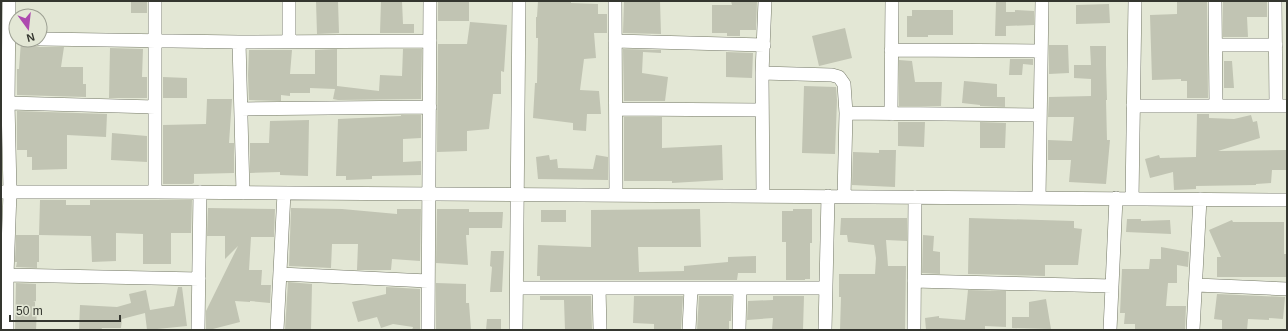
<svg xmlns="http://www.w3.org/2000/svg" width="1288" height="331" viewBox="0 0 1288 331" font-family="Helvetica,sans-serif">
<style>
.building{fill:#c1c4b3}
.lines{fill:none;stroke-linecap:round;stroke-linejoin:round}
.minor-casing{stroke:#747867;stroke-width:14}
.minor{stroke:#fff;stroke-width:13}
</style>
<rect width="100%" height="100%" fill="#e3e7d5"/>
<path class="building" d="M131 1H147V13H131Z
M316 1H338L339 33 317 34Z
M381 1H402L403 24H414V33H380Z
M438 1H469V21H438Z
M538 1H571V3L598 4V14H607V33H594L596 58 584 59 580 90 599 91 601 114H587L586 131 573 130V123L533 118 535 83H537L538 38H536V17H537Z
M624 1H660L661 34 623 33Z
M731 1H757L756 30H740V36H727V33H712V5H732Z
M1177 1H1207L1208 98H1187V81H1181V79L1152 80 1150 15 1177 14Z
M1223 1H1267V17H1247L1248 37H1223Z
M996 2H1006V12H1015V10L1034 11V25L1006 26V36H995Z
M1109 4 1110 23 1076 24V5Z
M912 10H953V35H928V37H907V16H912Z
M470 22 507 25 504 72 501 71V94H493L489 129 467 131V151L437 152 438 44H467Z
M845 28 852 58 819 66 812 36Z
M21 41H33L36 46 40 47H64L61 67H83V84H86V97L17 95V69H19Z
M1049 45H1068L1069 73 1049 74Z
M1090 46H1106V65L1107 100H1106L1107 140H1110L1106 184 1069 182 1071 160H1048V140L1072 141 1074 117H1048L1049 97 1091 96V79L1074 78V65H1091Z
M110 48 143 49 142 77H147V98H109Z
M337 49V86L379 91 380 75 402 76 403 49H422L421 99 338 100 333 99 335 89 310 88V93H290V96L281 95V101L249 100 248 75 249 50H292L290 74H315V50Z
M623 49 661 50V53L643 52 642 73 668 77 665 101H624Z
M726 52 753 53 752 78 726 77Z
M1010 59H1033V65L1023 64 1022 75H1009Z
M899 60 912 61 915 82H942L941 106H899Z
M1224 61H1232L1234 88H1224Z
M163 77 187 78V98H163Z
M964 81 997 84V97H1005V107L980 106V105L962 103Z
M804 86 836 87 837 100 835 154 802 153Z
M207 99H232L229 143H234V173L194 174V183L192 184H163V125L206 124Z
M17 111 107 114 106 137 67 135V169L32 170V157H27V150H17Z
M1197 114H1209V118L1234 119 1251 115 1253 122 1257 121 1260 138 1218 151 1287 150V170H1272L1271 183 1256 184V185L1196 186V189L1174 190 1173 172 1150 178 1145 159 1159 155 1160 158 1196 157Z
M401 115H421V138L403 139V162L421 161V175L372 176V179L346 180V176H336L338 119 401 116Z
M624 117H662V148L722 145 723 180 672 183V181H624Z
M309 120 308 176 280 175V172L250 173V143H269L270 121Z
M898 122H925L924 147 898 146Z
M980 122 1006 123 1005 148H980Z
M112 133 147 136V162L111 160Z
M879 150H896L895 187 852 185 853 152 879 153Z
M549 155 550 160 557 159 558 168 593 169 596 155 608 157V180L538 179 536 157Z
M40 200H66V205H90V200H192L191 233H171V264H143V234L116 233V261L92 262 91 236 39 235Z
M208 208 275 209 274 237H251L249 270H262L261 285H271L270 303 250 301V302L235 301 240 322 209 330H206V311L238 246 225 259V236H207Z
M291 208 342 209 397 214V209H421L420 261 392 259 391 270H357L358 244H332L331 268 289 266Z
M437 209H469V212H503L502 228H469V235H466L468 265 436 263Z
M700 209 701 247H638L639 272 684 271V266L728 262V257L756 256V273H738L737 280H540V276H537L538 245 591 247V210Z
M793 209H812V243H810V279H805V280H786V242H782V211H793Z
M541 210H566V222H541Z
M841 218H907V241L886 240 888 266H906L905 330H840L841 297H839V274H875L876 258 874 245 848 242 847 235H840Z
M969 218 1074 221V228L1082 229 1078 265H1045V276L968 274Z
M1127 219H1141V221L1170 220 1171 234 1126 232Z
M1232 220 1233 222H1284V254H1287L1286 277H1217V257H1221L1209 230Z
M16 235H39V262H37V268L16 267 17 262H15Z
M923 235 934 236 933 251 940 252V274L922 273Z
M1161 247 1189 252 1188 267 1177 265V283H1168L1166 306H1186L1185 330H1135V324H1124L1125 313H1120L1122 269H1149L1150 259H1161Z
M491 251H504L502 292H490L492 267 490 266Z
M288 282 312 284 311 330H285Z
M16 283 36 284V301L33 302H35V308H37L36 330H15Z
M436 283 466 284V303H469L471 330H436Z
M178 287H182L187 326 147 330 145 313 122 319 121 328H102L101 330H79L80 305 117 307 131 303 129 294 146 290 150 310 174 306Z
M386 287 420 289V330H412L413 327 393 324 381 328 377 317 358 322 352 302 386 294Z
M968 290 1006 291V327L985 326V330H926L925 318 939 316V318L965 320Z
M1217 294 1285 297 1283 319 1269 318V320L1248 319 1247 330H1222V320L1214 319Z
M540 296H591L592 330H565L564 300H540Z
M634 296H683L681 330H654V324L633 323Z
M699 296H732L731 321H729V330H697Z
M773 296H804L803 330H772L773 318 747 320 748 301 773 300Z
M1046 299 1051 329 1012 328V317H1029V302Z
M487 319H501V330H486Z"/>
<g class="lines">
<g class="minor-casing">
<path id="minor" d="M289 1V42
M615 1 616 195
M1215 1 1216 106
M1275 1 1276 106
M40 39 239 42 430 41
M615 41 764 45
M239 42 243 193
M1216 45H1276
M891 50 1041 51
M762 73 832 75 839 77 844 84 846 113
M8 103 155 107
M1133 106H1287
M241 109 430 107
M616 109 762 110
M891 114 892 1
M1 192H155L1287 200
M155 192V1
M763 196 762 73 765 1
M844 197 846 113 1040 115
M1039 198 1042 1
M1132 199 1135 1
M280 274 428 281
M7 275 199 279
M914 281 1112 286
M1196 285 1287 289
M517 288H826
M599 288 600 330
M7 330V275L10 192 8 103 9 1
M198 330 200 192
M277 330 284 193
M428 330 430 1
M516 330 519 1
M689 330 691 288
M739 330 740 288
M825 330 828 196
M914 330 915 197
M1110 330 1116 198
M1193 330 1200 199"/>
</g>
<use href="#minor" class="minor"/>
</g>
<rect width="1288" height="331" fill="none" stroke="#34362f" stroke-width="4"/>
<g transform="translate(28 28) rotate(165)"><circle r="19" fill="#e3e7d5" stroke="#9da093"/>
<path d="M0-3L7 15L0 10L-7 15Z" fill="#ad4aaf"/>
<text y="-6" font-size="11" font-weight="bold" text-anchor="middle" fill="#34362f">N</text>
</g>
<path d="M10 315v6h110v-6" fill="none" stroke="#34362f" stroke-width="2"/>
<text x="16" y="315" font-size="12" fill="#34362f" stroke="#e3e7d5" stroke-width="3" paint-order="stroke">50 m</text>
</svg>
